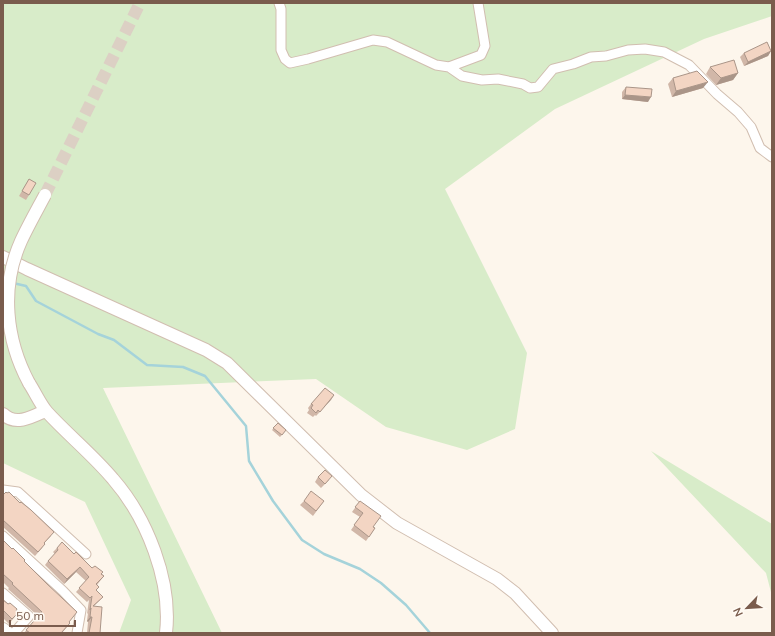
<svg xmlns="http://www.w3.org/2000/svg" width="775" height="636" viewBox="0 0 775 636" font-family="Mulish,sans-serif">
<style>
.green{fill:#d8ecc9}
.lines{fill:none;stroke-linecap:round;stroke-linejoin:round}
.stream{stroke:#a5d3da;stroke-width:2.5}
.tertiary-tunnel{stroke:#dcd0c4;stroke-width:12;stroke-dasharray:12 6;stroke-linecap:butt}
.minor-casing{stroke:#d1beb0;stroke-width:11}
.tertiary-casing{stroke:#d1beb0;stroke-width:14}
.minor{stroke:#fff;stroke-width:9}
.tertiary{stroke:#fff;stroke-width:12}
.tertiary-bridge-casing{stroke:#d1beb0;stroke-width:14;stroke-linecap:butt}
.tertiary-bridge{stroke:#fff;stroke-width:12}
.wall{fill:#d1b7a8}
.shaded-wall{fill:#aa9588}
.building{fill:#f3d5c3;stroke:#aa9588}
</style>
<rect width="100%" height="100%" fill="#fdf6ec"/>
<path class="green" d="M3 3H772V16L704 39 555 109 445 189 527 353 515 429 467 450 386 427 316 379 103 388 222 633H119L131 600 85 502 3 463Z
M651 451 772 524V596L766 573Z"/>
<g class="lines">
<path class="stream" d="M13 283 26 286 36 301 98 334 114 340 147 365 183 367 205 376 246 426 249 461 273 501 302 540 324 554 360 569 381 583 406 605 430 633"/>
<path class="tertiary-tunnel" d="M45 195 140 3"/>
<g class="minor-casing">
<path id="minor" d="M279 3 281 9V50L285 59 290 63 308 59 373 40 387 42 436 65 449 67 462 76 482 80 498 79 523 84 530 88 538 87 553 69 573 64 591 57 606 56 628 50 645 49 664 52 689 65 717 94 738 112 751 127 760 148 772 157
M449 67 481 55 485 46 478 3
M3 490 18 492 86 554
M3 536 63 591 81 610 77 633
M3 593 29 616 14 633"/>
</g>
<g class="tertiary-casing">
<path id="tertiary" d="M3 257 27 269 206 350 227 363 361 495 397 523 497 579 515 593 552 633
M29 383C35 392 40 404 47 412 68 435 93 455 113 479 147 518 172 581 166 633
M3 414C17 427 31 416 46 411
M3 629 8 633"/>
</g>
<use href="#minor" class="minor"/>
<use href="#tertiary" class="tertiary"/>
<g class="tertiary-bridge-casing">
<path id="tertiary-bridge" d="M29 383C6 340 0 288 21 241 28 226 37 210 45 195"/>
</g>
<use href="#tertiary-bridge" class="tertiary-bridge"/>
</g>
<path class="wall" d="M771 51 768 56 744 66 740 57 744 53Z
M710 67 738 73 733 80 716 85 706 74Z
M673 78 703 88 672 97 668 84Z
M626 87 648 102 622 99V92Z
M29 179V195L26 200 19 196Z
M334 395 316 416 315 415 313 417 307 413 309 410 308 408 311 404Z
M278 423 286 430 280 437 272 430Z
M318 477 329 480 321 488 315 482Z
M3 495 51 536 44 543 42 548 35 556 3 527Z
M304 501H324L313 516 300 505Z
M360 501 373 527 375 528 366 541 351 530 360 517 352 512Z
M3 540 24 561 70 623 62 633H24L38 616 8 589 9 588 3 582Z
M57 548 74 554 92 568 102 574 104 576 97 585 96 590 103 597 94 606 100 633H87L88 622 87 621 88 613 87 614 89 600 87 602 76 592 86 581 76 572 64 584 45 565 48 561 55 554 53 552Z
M3 600 18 613 9 624 3 618Z"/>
<path class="shaded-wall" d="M771 51 768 56 744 66 748 62Z
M738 73 733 80 716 85 721 78Z
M708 82 703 88 672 97 676 91Z
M625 95 651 97 648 102 622 99Z
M334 395 331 400 316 416 320 412Z
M80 567 76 572 64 584 67 579Z
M90 617H92L88 622 87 621Z"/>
<path class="building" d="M767 42 771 51 748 62 744 53Z
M734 60 738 73 721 78 710 67Z
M697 71 708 82 676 91 673 78Z
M626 87 652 89 651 97 625 95Z
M29 179 36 183 29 195 22 191Z
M325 388 334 395 320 412 318 410 316 413 311 408 313 405 311 404Z
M278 423 286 430 282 435 273 428Z
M325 470 332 476 325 484 318 477Z
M311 491 324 501 316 511 304 501Z
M6 492 7 493 9 492 20 503 21 502 31 510 54 532 44 543 45 544 38 552 3 520V495Z
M360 501 381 516 373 527 375 528 369 537 354 525 363 513 355 507Z
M3 540 12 549 13 548 25 560 24 561 47 584 77 612 69 622 70 623 61 633H30L26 630 42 612 12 584 13 583 3 574Z
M62 542 74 554 76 552 92 568 95 566 103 572 101 574 104 576 96 584 99 587 96 590 103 597 93 606 102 607 100 633H89L92 617H90L91 608 90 610 92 596 90 598 79 588 89 577 80 567 67 579 48 561 58 550 57 548Z
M3 600 8 604 10 603 17 609 16 611 18 613 12 619 3 610Z"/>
<rect width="775" height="636" fill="none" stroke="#7a5c4d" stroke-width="8"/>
<g transform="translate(747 608) rotate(245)" stroke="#fffaf3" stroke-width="3" paint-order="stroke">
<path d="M0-3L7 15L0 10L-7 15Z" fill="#7a5c4d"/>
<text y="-6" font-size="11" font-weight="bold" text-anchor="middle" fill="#7a5c4d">N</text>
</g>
<path d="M10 620v6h65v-6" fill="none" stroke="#7a5c4d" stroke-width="2"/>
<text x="16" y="620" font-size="12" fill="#7a5c4d" stroke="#fffaf3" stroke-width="3" paint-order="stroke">50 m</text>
</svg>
